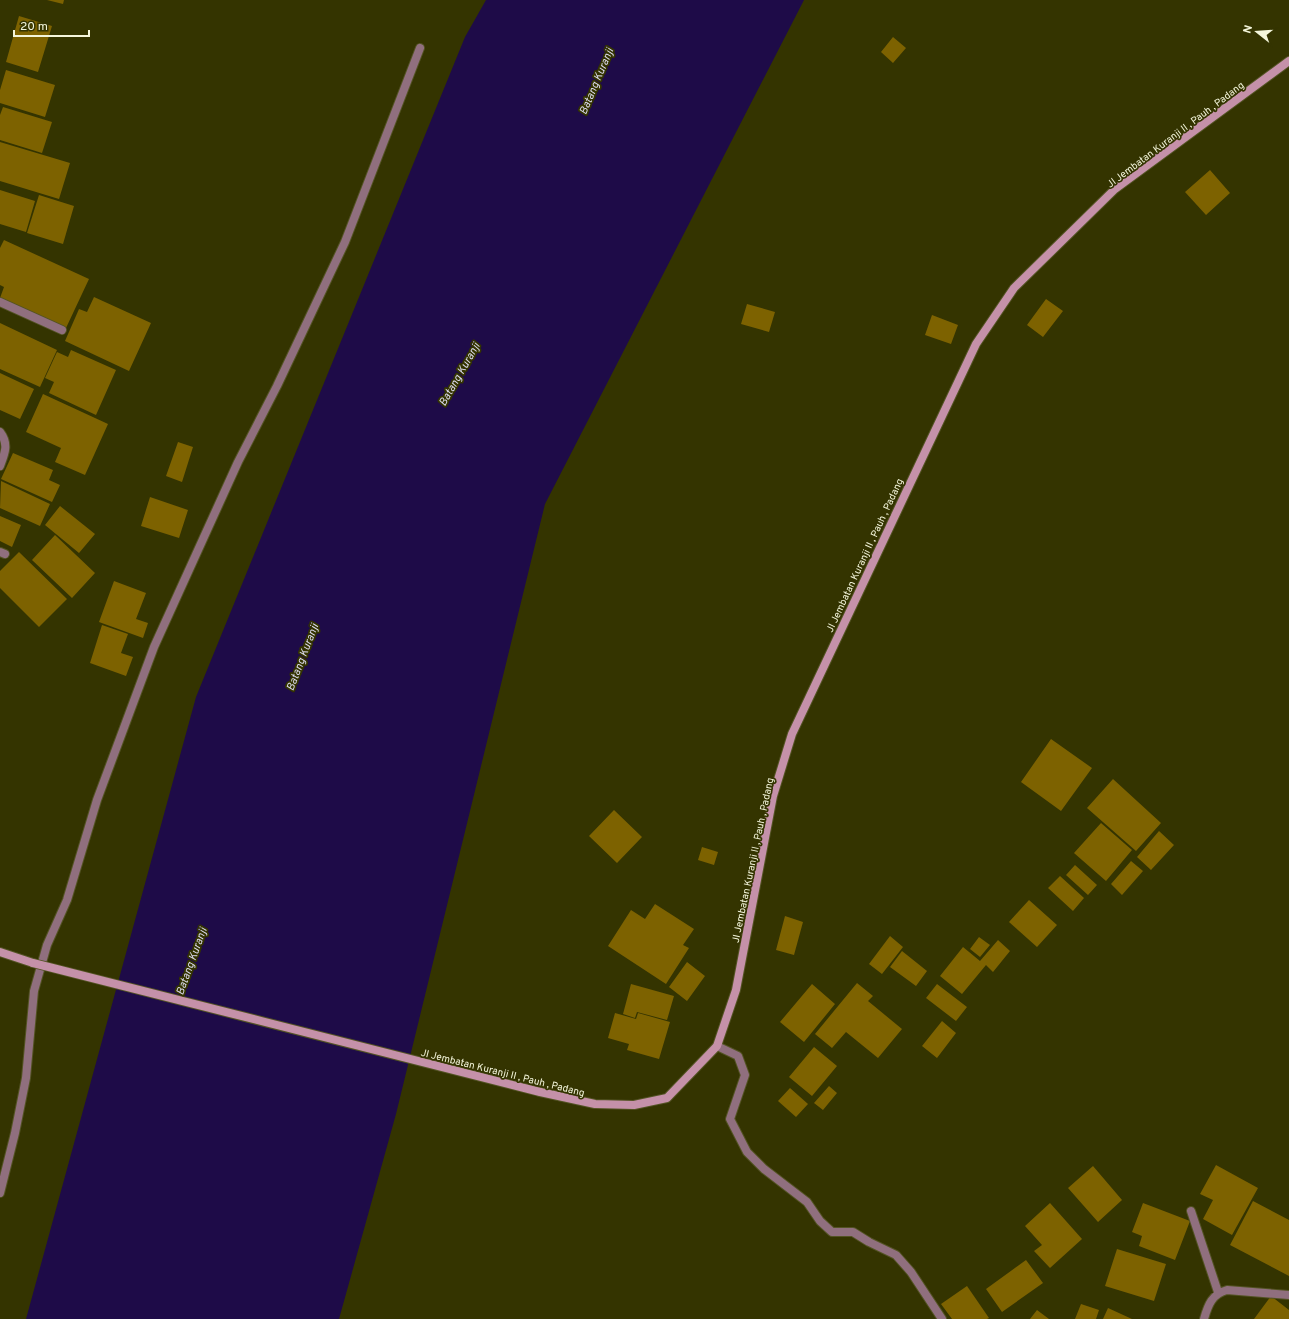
<svg xmlns="http://www.w3.org/2000/svg" width="1289" height="1319" viewBox="0 0 1289 1319" font-family="Overpass,sans-serif">
<style>
.water{fill:#1e0b48}
.building{fill:#7d6200}
.lines{fill:none;stroke-linecap:round;stroke-linejoin:round}
.street-casing{stroke:#535323;stroke-width:10}
.secondary-casing{stroke:#535323;stroke-width:10}
.street{stroke:#906f7e;stroke-width:8}
.secondary{stroke:#c591a9;stroke-width:8}
.secondary-bridge-casing{stroke:#535323;stroke-width:10;stroke-linecap:butt}
.secondary-bridge{stroke:#c591a9;stroke-width:8}
.labels{text-anchor:middle;stroke-width:3.5;stroke-linejoin:round;paint-order:stroke}
.street-label{font-size:10px;fill:#f4f6db;stroke:#343400}
.water-label{font-size:11px;font-style:italic;fill:#dddcf0;stroke:#343400}
</style>
<rect width="100%" height="100%" fill="#343400"/>
<path class="water" d="M486 0H804L545 504 396 1114 339 1319H26L196 697 465 37Z"/>
<path class="building" d="M47 0H64L63 4Z
M19 16 52 26 38 72 6 62Z
M893 37 906 48 893 63 881 52Z
M6 70 55 85 45 117 0 103V90Z
M3 107 52 122 42 153 0 140V115Z
M0 142 70 163 59 199 0 181Z
M1210 170 1230 193 1206 215 1185 192Z
M0 190 35 201 26 232 0 224Z
M39 195 74 206 63 244 27 233Z
M4 240 89 279 66 328 0 298 4 287 0 285V248Z
M94 297 151 323 129 371 65 341 79 309 87 312Z
M1046 299 1063 311 1043 337 1027 325Z
M747 304 775 312 769 332 741 324Z
M932 315 958 325 951 344 925 335Z
M0 323 57 350 40 387 0 369Z
M71 350 116 370 96 415 49 393 54 382 45 378 57 352 68 357Z
M0 373 34 389 20 419 0 410Z
M43 394 108 424 85 475 55 462 61 448 26 432Z
M178 442 193 447 182 482 166 476Z
M13 453 53 470 49 480 60 485 52 502 1 479Z
M1 481 50 504 40 526 0 508Z
M150 497 188 510 179 538 141 526Z
M60 506 95 534 79 553 45 525Z
M0 516 21 525 12 547 0 541Z
M55 535 95 573 72 598 32 560Z
M19 552 67 599 39 627 0 588V571Z
M114 581 146 593 136 619 148 623 143 638 99 622Z
M102 625 128 634 121 653 133 657 126 676 90 663Z
M1051 739 1092 768 1061 811 1021 782Z
M1113 779 1161 823 1136 851 1087 808Z
M614 810 642 837 617 863 589 836Z
M1101 823 1132 850 1106 881 1074 853Z
M1159 831 1174 845 1151 870 1137 857Z
M702 847 718 852 714 865 698 860Z
M1131 861 1143 871 1122 895 1111 884Z
M1075 865 1097 885 1088 895 1066 875Z
M1060 876 1084 898 1073 911 1048 888Z
M1029 900 1057 925 1037 947 1009 922Z
M655 904 694 929 683 945 689 948 666 984 608 946 631 910 645 919Z
M785 916 803 922 794 955 776 950Z
M890 936 903 947 882 974 869 964Z
M979 937 990 945 980 957 970 949Z
M998 940 1010 951 993 972 986 965 962 994 940 976 963 947 980 961Z
M902 951 927 971 916 986 890 967Z
M687 962 705 976 687 1001 669 987Z
M857 983 873 996 868 1001 902 1029 878 1058 846 1032 832 1048 815 1034Z
M631 984 674 996 667 1020 637 1012 635 1018 623 1014Z
M812 984 835 1004 804 1042 780 1022Z
M937 984 967 1007 956 1021 926 998Z
M615 1013 636 1019 638 1013 670 1022 659 1059 627 1050 629 1044 608 1038Z
M942 1021 956 1033 937 1058 922 1046Z
M814 1047 837 1066 812 1096 789 1077Z
M829 1086 837 1093 823 1110 814 1103Z
M790 1088 808 1104 796 1117 778 1101Z
M1216 1165 1258 1188 1232 1235 1203 1219 1213 1200 1200 1194Z
M1093 1166 1122 1200 1098 1222 1068 1188Z
M1253 1201 1289 1220V1276L1230 1245Z
M1050 1203 1082 1239 1050 1268 1034 1251 1042 1245 1025 1226Z
M1143 1203 1190 1221 1175 1260 1139 1246 1142 1236 1132 1232Z
M1117 1249 1166 1264 1154 1301 1105 1286Z
M1026 1260 1043 1283 1002 1312 986 1289Z
M967 1286 989 1318 987 1319H952L941 1304Z
M1271 1296 1289 1310V1319H1254Z
M1081 1304 1099 1310 1096 1319H1075Z
M1108 1308 1132 1319H1103Z
M1037 1310 1049 1319H1030Z"/>
<g class="lines">
<g class="street-casing">
<path id="street" d="M0 302 62 330
M0 432C9 444 5 453 0 466
M0 552 5 554
M717 1046 738 1056 745 1075 730 1119 747 1152 764 1169 807 1202 820 1221 832 1232H853L869 1242 896 1255 911 1272 942 1319
M0 1193 15 1133 26 1078 34 991 47 945 67 900 97 800 154 647 238 462 277 386 345 242 420 48
M1191 1211 1218 1292
M1204 1319C1208 1305 1212 1294 1227 1290L1289 1295"/>
</g>
<g class="secondary-casing">
<path id="secondary" d="M0 952 33 963
M540 1092 595 1104 634 1105 667 1098 717 1046 736 990 773 796 792 734 976 344 1014 288 1115 189 1289 61"/>
</g>
<use href="#street" class="street"/>
<use href="#secondary" class="secondary"/>
<g class="secondary-bridge-casing">
<path id="secondary-bridge" d="M33 963 540 1092"/>
</g>
<use href="#secondary-bridge" class="secondary-bridge"/>
</g>
<g class="labels">
<g class="street-label">
<text transform="translate(1175 134) rotate(-37)" y="4">Jl Jembatan Kuranji II , Pauh , Padang</text>
<text transform="translate(864 555) rotate(-65)" y="4">Jl Jembatan Kuranji II , Pauh , Padang</text>
<text transform="translate(752 860) rotate(-78)" y="4">Jl Jembatan Kuranji II , Pauh , Padang</text>
<text transform="translate(503 1072) rotate(14)" y="4">Jl Jembatan Kuranji II , Pauh , Padang</text>
</g>
<g class="water-label">
<text transform="translate(596 81) rotate(-67)" y="4">Batang Kuranji</text>
<text transform="translate(459 374) rotate(-60)" y="4">Batang Kuranji</text>
<text transform="translate(302 657) rotate(-69)" y="4">Batang Kuranji</text>
<text transform="translate(191 961) rotate(-70)" y="4">Batang Kuranji</text>
</g>
</g>
<g transform="translate(1257 32) rotate(287)" stroke="#343400" stroke-width="3" paint-order="stroke">
<path d="M0-3L7 15L0 10L-7 15Z" fill="#f4f6db"/>
<text y="-6" font-size="11" font-weight="bold" text-anchor="middle" fill="#f4f6db">N</text>
</g>
<path d="M14 30v6h75v-6" fill="none" stroke="#f4f6db" stroke-width="2"/>
<text x="20" y="30" font-size="12" fill="#f4f6db" stroke="#343400" stroke-width="3" paint-order="stroke">20 m</text>
</svg>
